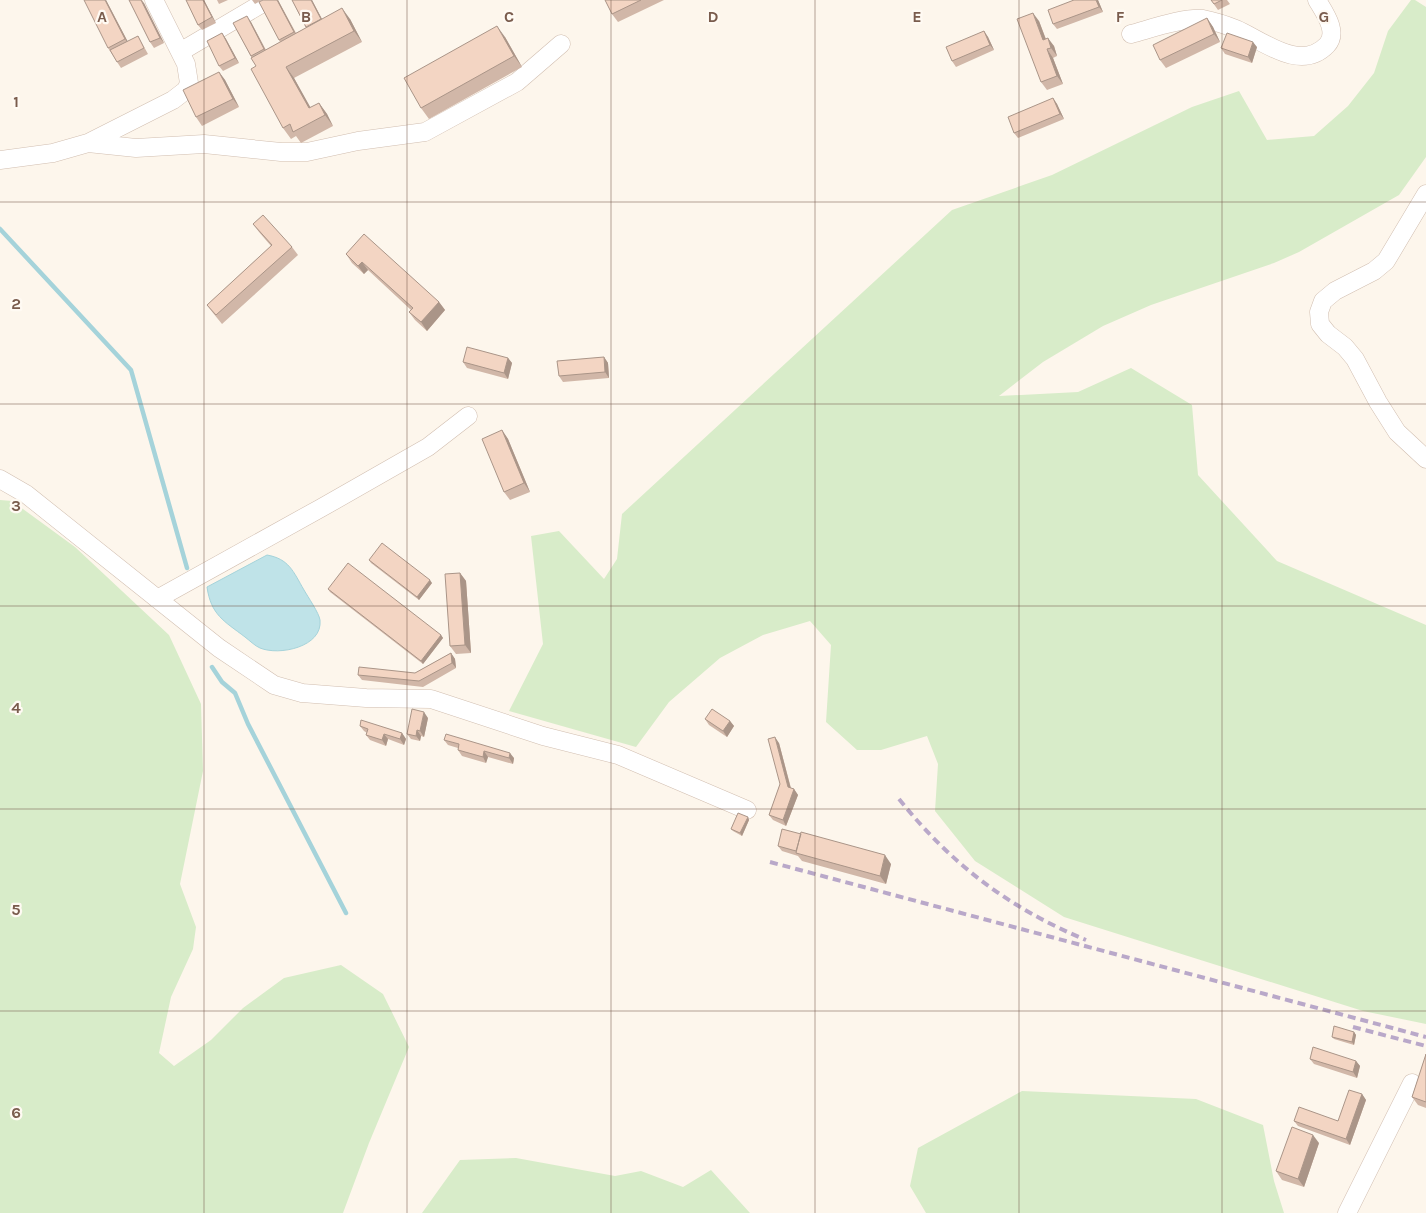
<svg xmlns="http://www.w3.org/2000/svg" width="1426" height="1213" viewBox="0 0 1426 1213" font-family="Karla,sans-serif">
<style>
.green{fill:#d8ecc9}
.water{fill:#bfe3e8;stroke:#a5d3da}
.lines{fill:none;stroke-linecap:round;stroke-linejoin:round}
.stream{stroke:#a5d3da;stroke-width:4.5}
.street-casing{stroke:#d1beb0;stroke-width:19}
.street{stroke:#fff;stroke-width:18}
.rail{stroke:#b9a8c9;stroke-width:4;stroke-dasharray:8 5;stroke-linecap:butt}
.wall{fill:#d1b7a8}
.shaded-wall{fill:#aa9588}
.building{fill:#f3d5c3;stroke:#aa9588}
.grid{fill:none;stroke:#7a5c4d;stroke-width:1;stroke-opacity:0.55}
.grid-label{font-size:16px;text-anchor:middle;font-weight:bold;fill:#7a5c4d;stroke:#fffaf3;stroke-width:4.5;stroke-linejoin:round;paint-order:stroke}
</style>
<rect width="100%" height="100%" fill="#fdf6ec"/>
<path class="green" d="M1411 0H1415L1426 7V157L1399 195 1299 252 1274 263 1151 305 1103 326 1043 362 999 396 1078 392 1131 368 1192 405 1198 475 1277 561 1426 625V1024L1363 1011 1064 917 975 861 935 811 938 764 927 736 881 750H857L826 722 831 645 810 621 763 635 720 658 669 702 636 747 509 711 543 644 531 536 559 531 604 579 617 559 622 514 952 210 1052 175 1192 107 1239 91 1267 140 1314 136 1348 106 1374 73 1388 31Z
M0 500 12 501 75 547 169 635 201 704 203 771 180 884 196 927 193 949 171 997 159 1053 174 1066 211 1040 243 1008 284 978 341 965 383 994 409 1047 369 1143 343 1213H0Z
M1022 1091 1196 1099 1263 1125 1274 1181 1284 1213H926L910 1186 918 1148Z
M516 1158 615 1176 641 1171 683 1187 711 1170 750 1213H422L460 1160Z"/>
<path class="water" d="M267 555C289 559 293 571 304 590 308 597 319 613 320 620 323 647 279 656 260 648 255 646 249 640 245 637 224 621 211 615 207 587Z"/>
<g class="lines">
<path class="stream" d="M0 229 131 370 187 568
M212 667 222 682 235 693 248 724 346 913"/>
<g class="street-casing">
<path id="street" d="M1131 34C1150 29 1184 17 1203 19 1213 21 1226 25 1236 29 1262 40 1300 73 1327 45 1339 32 1324 12 1317 0
M180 52 268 0
M88 143 136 148 204 144 281 152H307L358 141 425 132 517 82 561 44
M0 160 53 153 88 143 173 100 186 90 189 83 186 64 154 0
M1426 194 1386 261 1374 271 1335 291 1323 301 1319 312 1320 324 1328 334 1345 347 1355 359 1378 402 1397 432 1426 459
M0 479 26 494 219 648 274 685 302 693 366 698 431 699 543 736 618 755 747 810
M157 599 321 508 428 447 468 416
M1347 1213 1412 1083"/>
</g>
<use href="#street" class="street"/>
<path class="rail" d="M899 799C952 865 1009 908 1086 940
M770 862 1426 1037
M1353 1027 1426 1046"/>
</g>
<path class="wall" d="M106 0 128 42 138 36 148 54 121 68 108 48Z
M129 0H142L164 43 154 48 150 42Z
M186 0H204L216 23 202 30 198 25Z
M217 0H228L219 4Z
M252 0H262L255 4Z
M278 0 296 33 306 28 292 0H312L322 19H350L362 42 294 78 310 108 319 103 327 114 333 126 301 143 296 136 291 139 283 128 256 66 233 23 251 22 266 50 280 42 279 40Z
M605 0H664L618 22 612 14Z
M1098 0 1103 12 1057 29 1053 24Z
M1211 0H1227L1230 4 1218 10Z
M1207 18 1213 27 1220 42 1166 68 1160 60Z
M1039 21 1046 39 1054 46 1057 56 1053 58 1063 84 1047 90 1041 82Z
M984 31 988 37 994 50 956 67 952 61Z
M222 33 226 39 239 63 223 71 219 66Z
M505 37 522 67 429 119 421 108Z
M1257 47 1252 63 1225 54 1221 48Z
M219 72 225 80 239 107 202 126 196 117Z
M1053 98 1057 104 1064 119 1018 138 1014 133Z
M253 224 292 247 298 255 222 324 213 313 207 305 271 246 259 232Z
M346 254 439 302 445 310 427 331 415 320 409 312 411 310 368 270 364 274 352 263Z
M604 357 608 363 609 378 563 382 559 376Z
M508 358 512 363 508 379 467 368 463 362Z
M502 430 508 439 530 492 510 500 504 492Z
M369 560 432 583 419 600 371 563Z
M460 573 466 581 471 653 456 654 450 646Z
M328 589 441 635 443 638 423 664 330 592Z
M451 653 455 659 456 668 423 687 362 680 358 675 415 673Z
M428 718 424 737 421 736 420 741 411 739 407 734Z
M705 719 730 721 734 726 727 737 709 725Z
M360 726 402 733 406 739 404 745 388 739 386 746 370 740 366 735 367 733 364 731Z
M444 740 514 758 513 764 488 757 486 763 462 756 458 750V748L448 745Z
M779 743 791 788 794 789 798 795 786 826 773 820 769 815 780 784Z
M748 817 749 820 742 836 733 831 731 829Z
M778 846 891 864 886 884 802 861 798 856 782 851Z
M1354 1032 1356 1035 1354 1045 1334 1039 1332 1037Z
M1426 1054V1108L1418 1105 1412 1097Z
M1310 1059 1356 1061 1360 1066 1357 1078 1314 1064Z
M1362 1094 1366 1100 1350 1145 1298 1126 1294 1121H1338Z
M1319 1143 1304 1187 1282 1180 1276 1171Z"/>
<path class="shaded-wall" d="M105 0H106L131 48 125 39Z
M141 0 144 3 164 43 160 38Z
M203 0H204L216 23 212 17Z
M277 0H278L298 38 294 32Z
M311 0H312L325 25 321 19Z
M1096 0H1098L1103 12 1099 7Z
M342 8 350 19 362 42 354 31Z
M1033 13 1039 21 1049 48 1043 40Z
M247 16 251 22 268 55 264 49Z
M1207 18 1213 27 1220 42 1214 34Z
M497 26 505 37 522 67 514 56Z
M984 31 988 37 994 50 990 45Z
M222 33 226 39 239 63 235 58Z
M1048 38 1054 46 1057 56 1051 48Z
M1253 42 1257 47 1252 63 1248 57Z
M1047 49 1053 58 1063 84 1057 76Z
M286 67 294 78 317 119 309 108Z
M219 72 225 80 239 107 233 99Z
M1053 98 1057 104 1064 119 1060 114Z
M319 103 327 114 333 126 325 115Z
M362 262 368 270 364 274 358 266Z
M439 302 445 310 427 331 421 322Z
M604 357 608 363 609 378 605 372Z
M508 358 512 363 508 379 504 373Z
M502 430 508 439 530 492 524 483Z
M460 573 466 581 471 653 465 645Z
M430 580 432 583 419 600 417 597Z
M441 635 443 638 423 664 421 661Z
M451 653 455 659 456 668 452 663Z
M424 712 428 718 424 737 420 731Z
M730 721 734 726 727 737 723 731Z
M417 730 421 736 420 741 416 736Z
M402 733 406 739 404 745 400 739Z
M384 734 388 739 386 746 382 740Z
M775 737 779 743 792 793 788 787Z
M484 751 488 757 486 763 483 757Z
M510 753 514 758 513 764 509 758Z
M794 789 798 795 786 826 783 820Z
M748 817 749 820 742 836 740 833Z
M885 855 891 864 886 884 880 876Z
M1354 1032 1356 1035 1354 1045 1352 1042Z
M1356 1061 1360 1066 1357 1078 1353 1072Z
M1362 1094 1366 1100 1350 1145 1346 1139Z
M1313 1135 1319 1143 1304 1187 1298 1179Z"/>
<path class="building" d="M84 0H105L125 39 108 48Z
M129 0H141L160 38 150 42Z
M186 0H203L212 17 198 25Z
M263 0H277L294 32 279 40 259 2Z
M292 0H311L321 19 306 27Z
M605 0H641L612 14Z
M1074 0H1096L1099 7 1053 24 1048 10Z
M1211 0H1222L1214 4Z
M342 8 354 31 286 67 309 108 319 103 325 115 293 132 290 124 283 128 251 69 256 66 251 58Z
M1033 13 1043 40 1048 38 1051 48 1047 49 1057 76 1041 82 1017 19Z
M247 16 264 49 251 56 233 23Z
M1207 18 1214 34 1160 60 1153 45Z
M497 26 514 56 421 108 404 78Z
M984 31 990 45 952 61 946 47Z
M222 33 235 58 219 66 207 41Z
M1227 33 1253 42 1248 57 1221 48Z
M138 36 144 48 117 62 110 50Z
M219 72 233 99 196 117 183 90Z
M1053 98 1060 114 1014 133 1008 117Z
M263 215 292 247 216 315 207 305 272 245 253 224Z
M364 234 439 302 421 322 409 312 413 308 362 262 358 266 346 254Z
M467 347 508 358 504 373 463 362Z
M604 357 605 372 559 376 557 361Z
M502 430 524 483 504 492 482 439Z
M382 543 430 580 417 597 369 560Z
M348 563 441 635 421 661 328 589Z
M460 573 465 645 450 646 445 574Z
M451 653 452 663 419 681 358 675 359 667 415 673Z
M412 709 424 712 420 731 417 730 416 736 407 734Z
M712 709 730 721 723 731 705 719Z
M361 720 402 733 400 739 384 734 382 740 366 735 368 729 360 726Z
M446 734 510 753 509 758 484 751 483 757 458 750 459 744 444 740Z
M775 737 788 787 794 789 783 820 769 815 780 784 768 739Z
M738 813 748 817 740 833 731 829Z
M782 829 801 834 796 851 778 846Z
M801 832 885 855 880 876 796 853Z
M1334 1026 1354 1032 1352 1042 1332 1037Z
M1313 1047 1356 1061 1353 1072 1310 1059Z
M1426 1054V1102L1412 1097Z
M1349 1090 1362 1094 1346 1139 1294 1121 1299 1107 1338 1121Z
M1292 1127 1313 1135 1298 1179 1276 1171Z"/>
<path class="grid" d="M204 0V1213M407 0V1213M611 0V1213M815 0V1213M1019 0V1213M1222 0V1213M0 202H1426M0 404H1426M0 606H1426M0 809H1426M0 1011H1426"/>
<g class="grid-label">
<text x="102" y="22">A</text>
<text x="306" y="22">B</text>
<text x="509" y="22">C</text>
<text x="713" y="22">D</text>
<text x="917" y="22">E</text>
<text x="1120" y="22">F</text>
<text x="1324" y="22">G</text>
<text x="16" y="107">1</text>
<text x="16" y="309">2</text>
<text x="16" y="511">3</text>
<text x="16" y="713">4</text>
<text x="16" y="915">5</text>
<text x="16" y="1118">6</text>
</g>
</svg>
